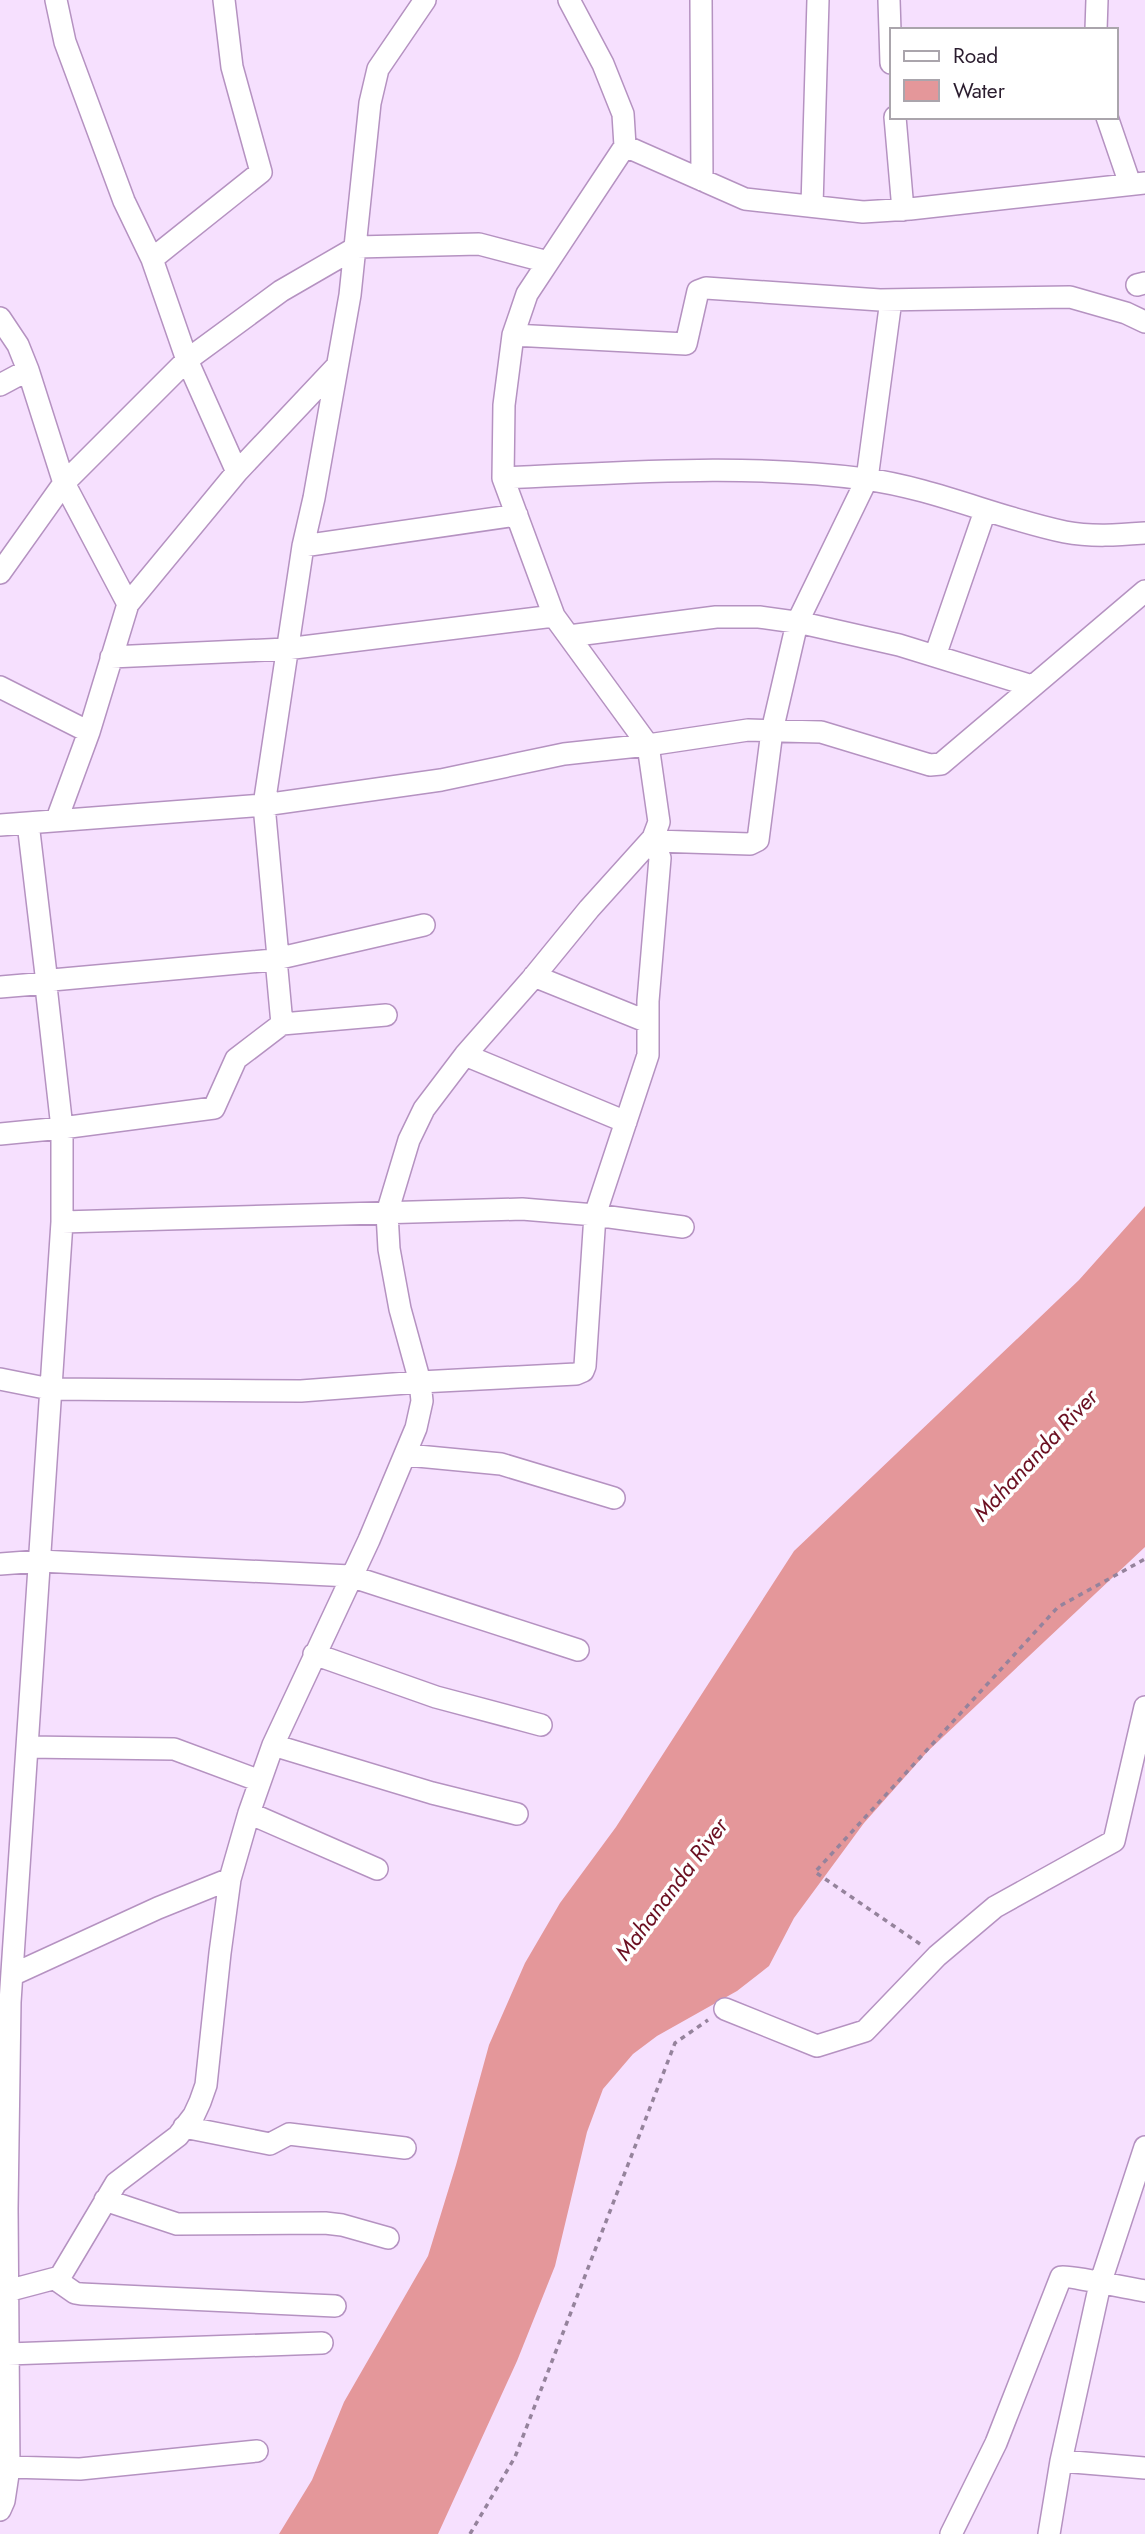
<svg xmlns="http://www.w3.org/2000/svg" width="1145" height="2534" viewBox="0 0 1145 2534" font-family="Jost,sans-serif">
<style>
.water{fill:#e4979a}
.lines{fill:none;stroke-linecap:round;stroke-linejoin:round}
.minor-casing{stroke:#b592c1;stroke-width:24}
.path{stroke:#95839c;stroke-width:3.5;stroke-dasharray:5 5;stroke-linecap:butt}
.minor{stroke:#fff;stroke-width:21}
.labels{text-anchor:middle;stroke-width:7;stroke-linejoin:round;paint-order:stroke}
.water-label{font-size:23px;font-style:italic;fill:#6b0f21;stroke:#fff}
</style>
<rect width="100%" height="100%" fill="#f6e0fe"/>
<path class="water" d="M1145 1206V1547L928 1751 864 1823 794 1918 769 1966 737 1991 657 2036 633 2054 603 2089 587 2132 555 2266 517 2361 438 2534H279L312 2480 344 2402 428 2256 456 2165 489 2045 525 1963 560 1903 616 1827 794 1551 1079 1280Z"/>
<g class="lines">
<g class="minor-casing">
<path id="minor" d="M56 0 65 42 124 201 152 259 187 360 237 472
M701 0 702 180
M889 0 891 63
M1096 30 1097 0
M895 117 903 210
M1107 117 1130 184
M625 146 745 199 863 212 910 209 1145 183
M812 206 818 0
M152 259 261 172 232 67 224 0
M1137 285 1145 283
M0 318 18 345 28 370 64 483 128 604
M513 335 686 344 698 291 706 288 880 300 1070 297 1126 313 1145 322
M0 385 28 370
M503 478C623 473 745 463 865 479 933 488 998 518 1065 532 1091 537 1119 535 1145 533
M303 546 517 515
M0 573 64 483 187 360 281 291 357 247 479 244 548 262
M569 636 716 617H759L802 623 899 645 1032 686
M935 656 985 511
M111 657 286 649 554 616
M0 687 89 732
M57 819 89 732 128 604 237 472 336 367
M0 825 264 805 441 780 564 754 648 745 748 730 821 732 930 765 941 764 1145 591
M655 841 750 844 758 840 772 731 797 623 867 479 891 300
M534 976 648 1022
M0 987 47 983 28 823
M282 1024 386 1015
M465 1055 626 1122
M0 1134 62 1128 214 1108 236 1059 282 1024 276 959 424 925
M62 1222 522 1209 595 1215 683 1227
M0 1379 50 1389 301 1391 420 1382 576 1374 583 1371 585 1366 595 1215 648 1055V1001L660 858 653 838
M407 1455 501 1464 614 1498
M0 1564 40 1561 350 1576 578 1650
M314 1654 436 1697 541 1725
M273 1745 432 1793 517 1814
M27 1747 174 1749 260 1781
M249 1813 377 1869
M12 1975 158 1908 230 1879
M725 2009 817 2046 865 2031 937 1956 995 1907 1114 1841 1145 1707
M184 2127 270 2144 289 2134 405 2148
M105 2200 177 2224 325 2223 342 2225 388 2238
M55 2279 75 2293 81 2294 335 2306
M7 2291 60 2277 116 2183 178 2136 194 2115 200 2102 206 2085 220 1953 230 1879 249 1813 273 1745 369 1540 416 1428 422 1401 420 1382 400 1309 389 1249 387 1213 409 1140 424 1109 465 1055 531 980 589 909 653 838 659 822 648 745 554 616 503 478 504 405 513 335 527 294 625 146 623 114 603 64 569 0
M8 2354 322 2343
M1061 2461 1145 2468
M9 2467 80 2469 257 2451
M0 2510 4 2501 9 2468 7 2209 10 2002 62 1222V1128L46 986 52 980 273 960 278 957 264 805 303 546 314 498 350 295 370 103 378 69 425 0
M951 2534 996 2443 1061 2277C1068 2275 1131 2289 1145 2291
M1049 2534 1061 2461 1100 2284 1145 2147"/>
</g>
<path class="path" d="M920 1944 815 1872 1058 1607 1145 1559
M470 2534 515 2457 675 2043 708 2020"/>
<use href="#minor" class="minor"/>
</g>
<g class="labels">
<g class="water-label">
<text transform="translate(1035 1455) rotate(-47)" y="8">Mahananda River</text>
<text transform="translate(671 1889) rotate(-53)" y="8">Mahananda River</text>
</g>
</g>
<rect x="890" y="28" width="228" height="91" fill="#ffffff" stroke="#aaa5ac" stroke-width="2"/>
<rect x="904" y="51" width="35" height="10" fill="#ffffff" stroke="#aaa5ac" stroke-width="2"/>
<text x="953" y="63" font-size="21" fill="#2b1d2f">Road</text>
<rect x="904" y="80" width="35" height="21" fill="#e4979a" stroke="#aaa5ac" stroke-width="2"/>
<text x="953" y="98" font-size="21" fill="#2b1d2f">Water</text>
</svg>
